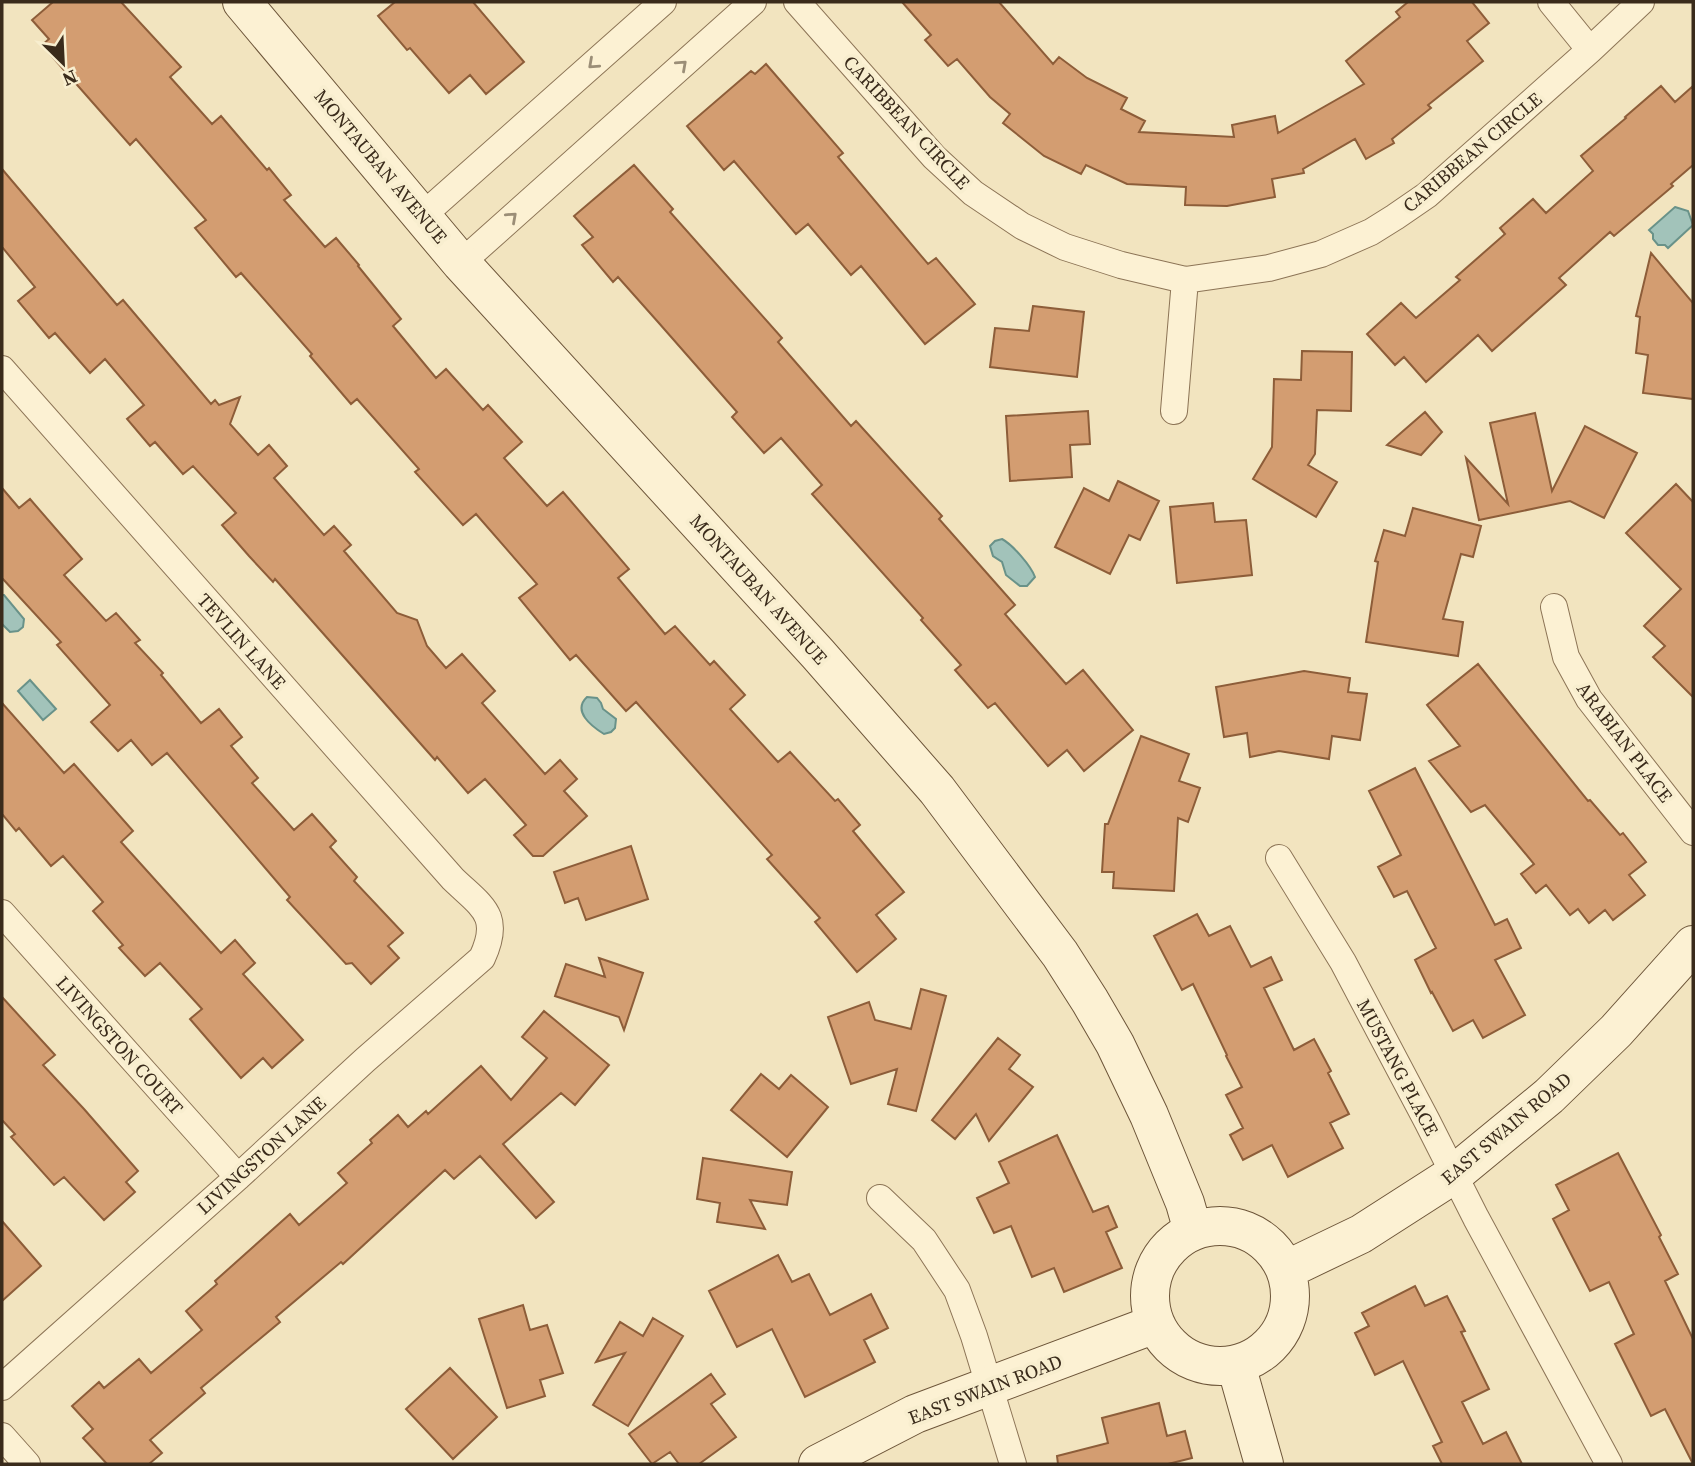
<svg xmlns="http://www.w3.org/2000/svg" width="1695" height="1466" viewBox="0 0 1695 1466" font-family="'Source Serif 4',serif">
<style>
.water{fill:#a2c3ba;stroke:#699289;stroke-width:2}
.building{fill:#d39d71;stroke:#8d5d39;stroke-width:2}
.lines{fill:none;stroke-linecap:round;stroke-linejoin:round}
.street-casing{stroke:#8c7456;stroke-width:28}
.secondary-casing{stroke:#6d5539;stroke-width:40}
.street{stroke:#fcf1d3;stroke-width:26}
.secondary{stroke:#fcf1d3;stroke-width:38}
.oneway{stroke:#9b8e77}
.labels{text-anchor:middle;stroke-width:7;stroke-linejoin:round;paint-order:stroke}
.street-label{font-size:19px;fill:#3a2b1b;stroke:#f8eecf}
</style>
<rect width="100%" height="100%" fill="#f2e4bf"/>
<path class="water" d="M1675 207 1688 211 1693 225 1668 248 1665 245H1658L1653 239V234L1649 230Z
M1002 539C1013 545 1031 566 1035 577L1027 586H1020L1006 575 1002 562 993 556 990 546 995 541Z
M2 595H4L24 619 23 627 18 631 10 632 2 624Z
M30 680 56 709 43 720 18 691Z
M587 697 597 698 601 703 603 709 616 719 615 728 611 732 604 734C591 726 572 711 587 697Z"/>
<path class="building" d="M53 2H121L181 67 170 77 212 124 221 116 267 170 269 168 291 195 284 200 325 247 336 238 359 265 358 266 401 319 393 326 436 378 446 369 483 410 488 405 522 442 504 458 547 506 563 492 629 569 618 578 665 634 675 626 710 665 714 661 745 695 730 709 778 762 790 752 835 801 838 799 860 825 853 831 904 892 876 915 896 939 857 972 815 922 820 918 767 859 772 855 636 702 626 711 576 655 570 660 519 598 537 584 476 514 463 525 415 472 419 469 357 399 351 404 310 356 312 354 241 273 236 277 195 228 206 220 136 139 130 145 42 45 49 39 32 20Z
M395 2H473L524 62 486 94 470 75 449 93 410 48 407 50 378 16Z
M902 2H999L1053 64 1059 57 1087 78 1127 98 1121 109 1145 121 1139 132 1234 137 1232 125 1275 116 1278 133 1364 84 1346 61 1400 17 1396 12 1408 2H1472L1489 23 1467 41 1483 61 1428 105 1431 108 1392 139 1394 143 1366 159 1355 139 1303 169 1304 173 1272 179 1275 197 1227 206 1185 205 1186 187 1127 184 1086 165 1081 174 1044 156 1003 123 1010 114 990 97 957 59 948 66 925 40 931 35Z
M766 64 843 153 838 157 928 264 936 258 975 304 925 344 861 266 851 275 808 224 796 234 734 161 724 170 687 126 751 71 755 74Z
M1661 86 1675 102 1693 86V165L1671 184 1673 186 1614 236 1610 232 1559 278 1566 285 1492 351 1478 335 1426 382 1404 357 1395 365 1367 334 1401 303 1416 318 1460 280 1456 277 1505 234 1500 228 1533 199 1546 213 1593 171 1581 156 1626 118 1625 117Z
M634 165 673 209 670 212 782 338 778 342 851 426 856 421 942 516 939 519 1015 605 1005 614 1066 684 1083 670 1133 730 1084 771 1067 750 1048 766 995 703 988 708 955 670 961 665 921 620 923 618 812 494 822 485 781 438 764 453 732 417 737 412 658 322 618 277 613 282 582 245 593 237 574 216Z
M2 169 117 305 123 300 211 404 215 400 219 405 240 397 230 424 258 455 269 445 287 466 274 478 324 535 334 526 351 545 344 551 397 613 417 620 427 646 446 668 462 654 495 691 482 703 545 774 560 760 577 779 564 791 587 816 543 856H533L514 835 526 825 485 779 468 793 437 757 435 760 275 579 273 582 249 556 222 525 236 513 193 466 183 474 155 442 150 446 127 419 144 405 105 359 90 373 55 333 49 338 18 301 35 287 2 247Z
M1651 253 1693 303V399L1643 393 1648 355 1636 353 1640 317 1636 316Z
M1033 306 1084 312 1077 377 990 367 995 328 1029 331Z
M1302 351 1352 352 1351 411 1317 410 1315 454 1308 465 1337 482 1316 517 1253 479 1272 447 1274 379 1301 380Z
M1088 411 1090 444 1070 445 1072 477 1010 481 1006 416Z
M1425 412 1442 432 1421 455 1387 445Z
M1535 413 1552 491 1585 426 1637 453 1604 518 1570 501 1479 520 1466 458 1508 504 1490 423Z
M1118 481 1159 501 1140 540 1129 535 1110 574 1055 547 1084 488 1109 501Z
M1676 484 1693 502V697L1653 657 1665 646 1644 626 1681 589 1626 533Z
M2 488 19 508 30 499 82 559 64 575 106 621 116 613 140 640 135 643 163 673 161 675 201 723 219 709 242 737 231 746 258 778 252 783 294 830 312 814 336 841 330 847 357 877 354 881 403 933 388 946 399 958 371 984 352 963 346 964 287 900 290 897 167 753 152 765 131 740 118 751 91 722 110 705 57 645 61 642 2 578Z
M1213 503 1215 522 1246 520 1252 575 1177 583 1170 507Z
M1413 508 1481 526 1473 557 1461 554 1443 619 1463 622 1458 656 1366 642 1378 562 1375 561 1384 530 1405 536Z
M1478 664 1588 801 1590 800 1620 835 1623 833 1646 862 1629 875 1645 895 1613 920 1605 910 1589 923 1578 909 1570 915 1546 885 1536 893 1521 874 1534 864 1500 823 1485 805 1471 812 1429 761 1460 746 1427 705Z
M1304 671 1350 678 1348 692 1367 694 1360 740 1332 736 1329 759 1279 751 1250 757 1247 733 1224 737 1216 687Z
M2 703 64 773 74 764 133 831 121 842 221 953 235 940 255 963 243 974 303 1040 272 1068 263 1058 241 1078 190 1019 202 1009 160 963 145 976 119 948 123 945 93 911 103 902 63 856 51 866 19 828 16 831 2 814Z
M1141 736 1189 754 1179 781 1200 788 1188 822 1178 818 1174 891 1113 888 1114 872H1102L1105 824H1108Z
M1415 768 1495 925 1507 919 1521 948 1495 960 1525 1015 1483 1038 1473 1020 1453 1031 1432 992 1431 993 1415 960 1436 948 1407 891 1394 897 1378 867 1401 855 1369 791Z
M631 846 648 899 586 920 578 898 565 903 554 872Z
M1197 914 1209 936 1230 926 1251 967 1271 957 1282 980 1264 988 1294 1050 1314 1039 1331 1071 1328 1073 1349 1114 1330 1123 1343 1148 1288 1177 1272 1145 1243 1160 1230 1135 1243 1128 1226 1095 1242 1087 1226 1056 1227 1055 1193 984 1182 990 1154 936Z
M599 958 643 973 624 1030 619 1017 555 996 566 964 605 977Z
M921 989 946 996 916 1111 888 1104 897 1069 851 1084 828 1017 869 1002 875 1020 911 1029Z
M2 997 55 1055 43 1065 84 1109 138 1171 126 1182 135 1192 104 1220 64 1177 54 1185 11 1137 15 1134 2 1120Z
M544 1011 609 1065 575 1105 561 1093 503 1144 554 1202 536 1218 480 1156 454 1179 445 1170 343 1264 341 1262 276 1317 280 1322 201 1388 205 1393 150 1440 162 1453 149 1464H107L83 1438 93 1429 72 1406 99 1382 104 1388 139 1359 151 1373 202 1330 186 1311 217 1284 215 1281 290 1214 299 1225 347 1183 338 1173 372 1143 370 1140 398 1115 408 1127 426 1111 428 1114 481 1066 511 1100 547 1058 522 1037Z
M998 1038 1020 1055 1009 1069 1033 1087 989 1141 976 1114 955 1139 932 1120Z
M761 1074 779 1089 791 1075 828 1107 787 1157 731 1110Z
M1057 1135 1093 1212 1108 1206 1117 1227 1106 1232 1122 1268 1064 1292 1054 1268 1032 1277 1011 1226 994 1233 977 1198 1009 1183 999 1162Z
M1618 1153 1661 1235 1659 1237 1678 1274 1665 1281 1693 1339V1464L1665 1409 1651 1416 1615 1344 1634 1334 1609 1282 1590 1291 1553 1219 1569 1210 1556 1185Z
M703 1158 792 1172 787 1205 750 1200 765 1229 717 1222 720 1203 697 1199Z
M2 1221 41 1266 2 1301Z
M778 1255 792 1282 809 1274 830 1315 871 1294 888 1328 864 1340 875 1362 805 1397 772 1329 737 1347 709 1291Z
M1415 1286 1425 1306 1447 1296 1465 1331 1461 1332 1489 1389 1462 1402 1483 1444 1506 1432 1522 1464H1442L1433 1446 1442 1442 1403 1361 1375 1375 1355 1333 1369 1326 1362 1313Z
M523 1305 530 1330 547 1325 563 1373 540 1380 545 1396 507 1408 479 1319Z
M653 1318 683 1336 628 1426 593 1405 625 1353 596 1362 620 1322 643 1336Z
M450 1368 497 1417 453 1459 406 1409Z
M711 1374 725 1394 711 1404 736 1437 699 1464H679L670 1452 652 1464 629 1434Z
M1159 1403 1167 1436 1185 1431 1192 1458 1168 1464H1058L1057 1456 1108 1443 1102 1418Z"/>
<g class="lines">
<g class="street-casing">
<path id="street" d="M797 2 934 157 973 193 1022 226 1065 247 1121 265 1185 280 1269 268 1321 254 1371 232 1395 217 1427 195 1590 50 1641 2
M1551 2 1590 50
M422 216 663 2
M461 263 753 2
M2 369 453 879C482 907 502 915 482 958L365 1060 238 1177 2 1387
M1174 411 1185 280
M1554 607 1566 657 1589 699 1693 832
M1279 858 1343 962 1427 1121 1476 1218 1609 1464
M2 913 238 1177
M880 1198 924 1240 957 1290 974 1336 1013 1464
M2 1436 27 1464"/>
</g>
<g class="secondary-casing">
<path id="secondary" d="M242 2 461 263 818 654 937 790 1060 954 1090 1001 1115 1044 1149 1115 1185 1203 1193 1231
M1150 1296a70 70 0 1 1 140 0a70 70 0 1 1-140 0Z
M1286 1270 1361 1234 1453 1175 1549 1096 1616 1031 1693 945
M1236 1365 1264 1464
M818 1464 915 1414 1155 1324"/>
</g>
<use href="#street" class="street"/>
<use href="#secondary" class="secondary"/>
</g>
<defs><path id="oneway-chevron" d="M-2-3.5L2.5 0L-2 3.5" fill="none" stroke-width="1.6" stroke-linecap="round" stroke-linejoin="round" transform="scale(1.75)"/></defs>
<g class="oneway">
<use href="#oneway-chevron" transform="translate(593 64) rotate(138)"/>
<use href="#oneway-chevron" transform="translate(682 65) rotate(-42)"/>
<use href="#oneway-chevron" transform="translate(512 217) rotate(-42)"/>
</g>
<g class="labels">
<g class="street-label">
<text transform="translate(907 122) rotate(47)" y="7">CARIBBEAN CIRCLE</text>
<text transform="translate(1472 152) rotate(-40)" y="7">CARIBBEAN CIRCLE</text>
<text transform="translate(381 166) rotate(50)" y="7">MONTAUBAN AVENUE</text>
<text transform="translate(759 589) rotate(48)" y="7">MONTAUBAN AVENUE</text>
<text transform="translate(242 641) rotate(48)" y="7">TEVLIN LANE</text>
<text transform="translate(1625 742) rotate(53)" y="7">ARABIAN PLACE</text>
<text transform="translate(120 1045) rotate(48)" y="7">LIVINGSTON COURT</text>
<text transform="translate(1398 1067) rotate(62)" y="7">MUSTANG PLACE</text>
<text transform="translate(1506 1128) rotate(-40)" y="7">EAST SWAIN ROAD</text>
<text transform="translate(261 1155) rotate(-42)" y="7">LIVINGSTON LANE</text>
<text transform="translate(985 1389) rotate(-21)" y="7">EAST SWAIN ROAD</text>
</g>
</g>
<rect width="1695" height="1466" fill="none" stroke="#3a2b1b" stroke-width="7"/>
<g transform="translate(63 63) rotate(156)" stroke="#f8eecf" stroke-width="5" paint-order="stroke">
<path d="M0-5L12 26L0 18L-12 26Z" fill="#3a2b1b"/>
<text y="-10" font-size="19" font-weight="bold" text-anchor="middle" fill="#3a2b1b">N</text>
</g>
</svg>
